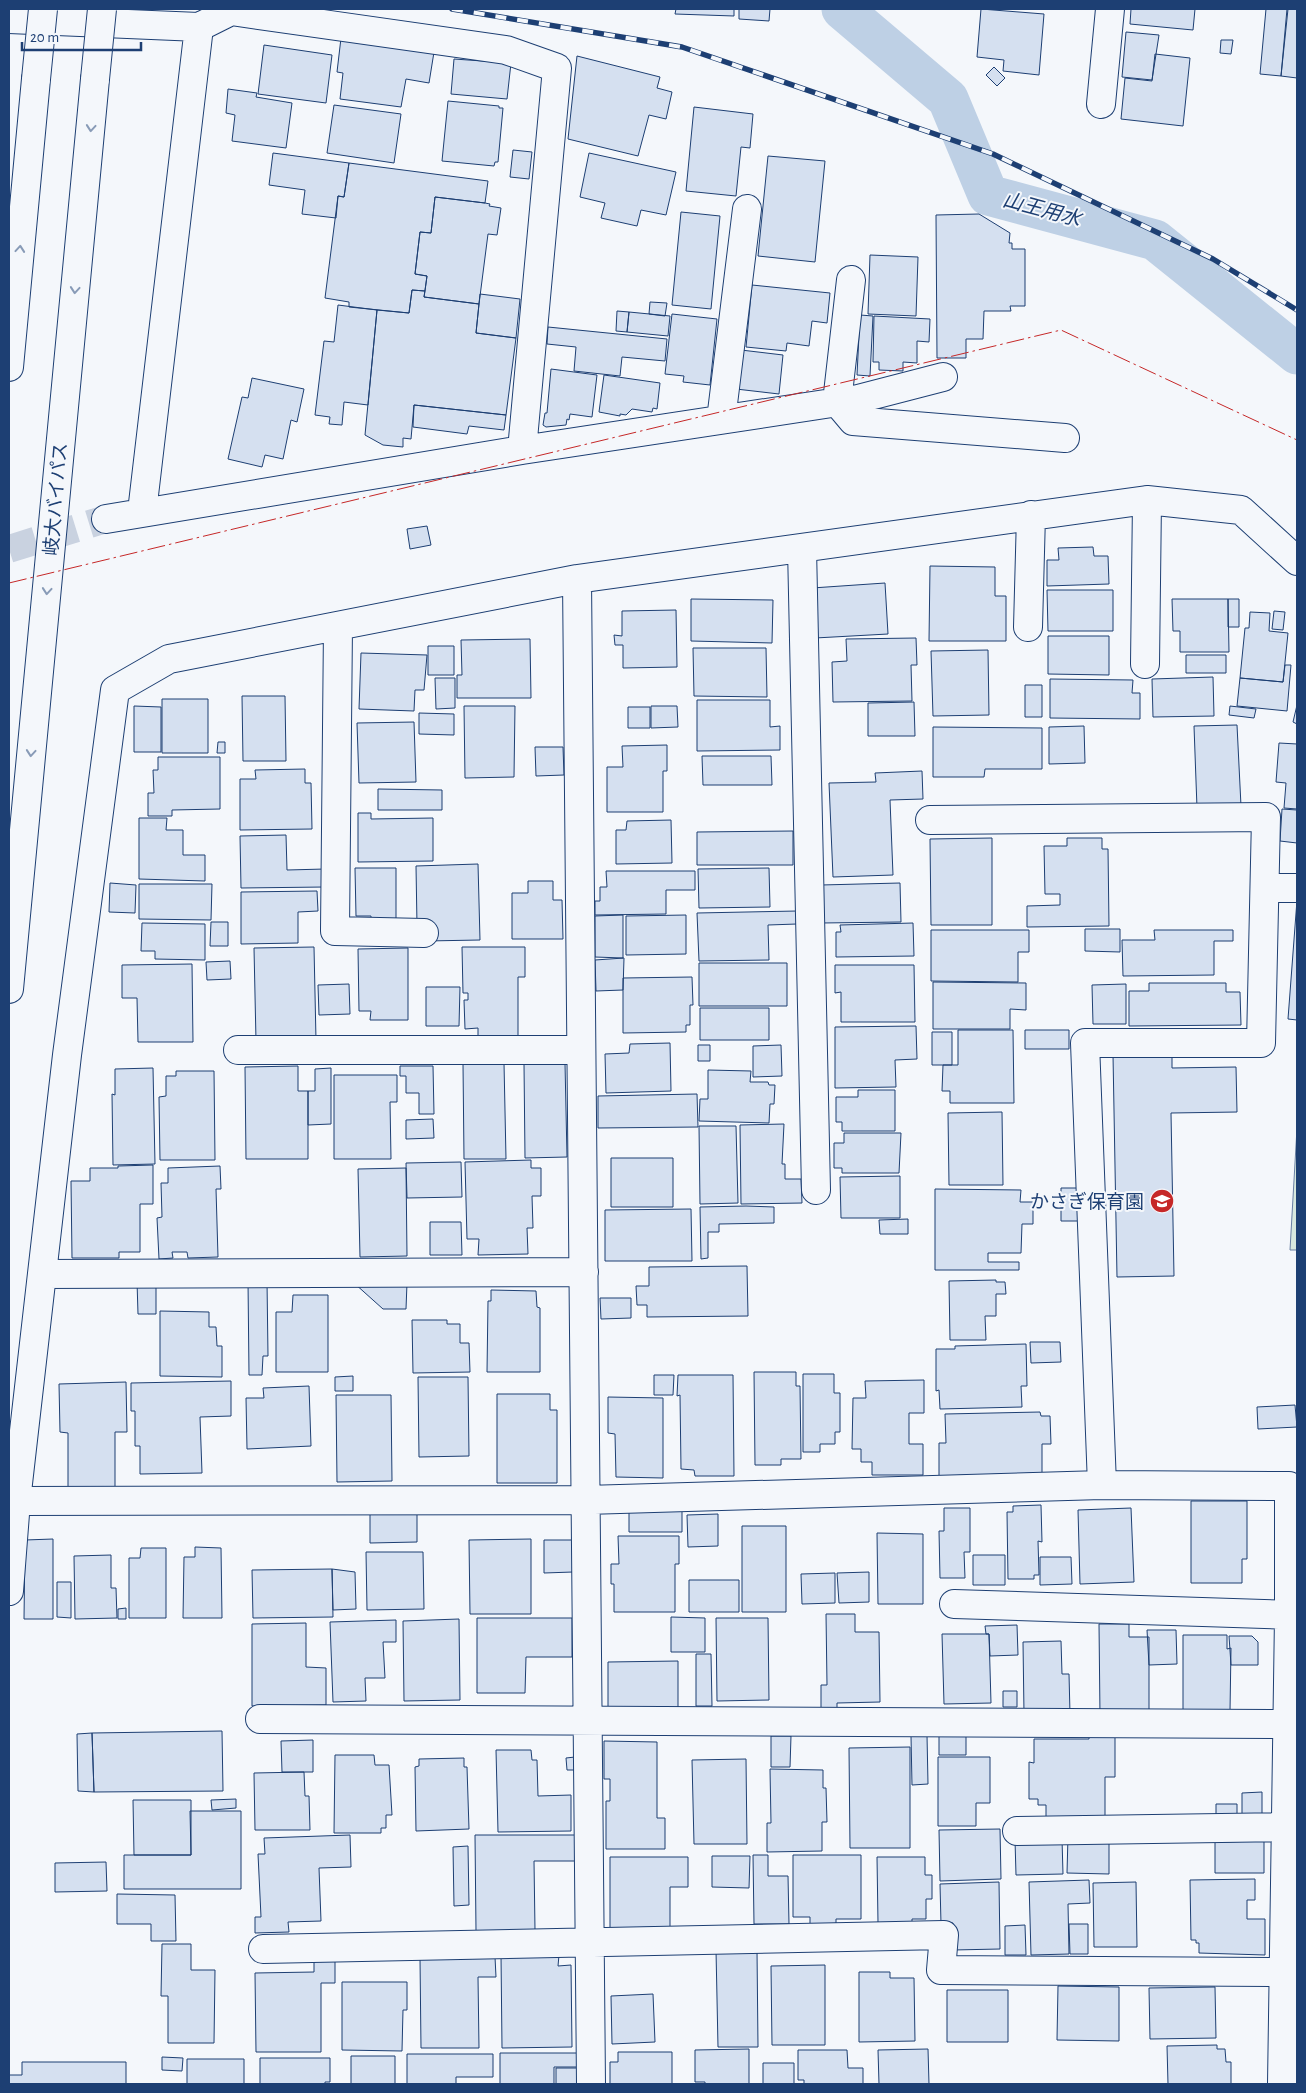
<svg xmlns="http://www.w3.org/2000/svg" width="1306" height="2093" viewBox="0 0 1306 2093" font-family="'Alegreya Sans','Noto Sans JP',sans-serif">
<style>
.green{fill:#d7e8df;stroke:#687fa3}
.lines{fill:none;stroke-linecap:round;stroke-linejoin:round}
.canal{stroke:#bed0e5;stroke-width:41}
.building{fill:#d5e0f0;stroke:#1d3f73}
.minor-tunnel{stroke:#c9d2e0;stroke-width:28;stroke-dasharray:28 14;stroke-linecap:butt}
.minor-casing{stroke:#1d3f73;stroke-width:30}
.highway-casing{stroke:#1d3f73;stroke-width:30}
.minor{stroke:#f4f7fb;stroke-width:28}
.highway{stroke:#f4f7fb;stroke-width:28}
.rail-casing{stroke:#1d3f73;stroke-width:5.5}
.rail{stroke:#f4f7fb;stroke-width:4;stroke-dasharray:11;stroke-linecap:butt}
.highway-bridge-casing{stroke:#1d3f73;stroke-width:30;stroke-linecap:butt}
.highway-bridge{stroke:#f4f7fb;stroke-width:28}
.power{stroke:#c62828;stroke-width:1;stroke-dasharray:18 4 2.5 4;stroke-linecap:butt}
.oneway{stroke:#889bb7}
.labels{text-anchor:middle;stroke-width:4;stroke-linejoin:round;paint-order:stroke}
.street-label{font-size:19px;fill:#1d3f73;stroke:#f4f7fb}
.poi-label{font-size:19px;fill:#1d3f73;stroke:#f4f7fb;text-anchor:end}
.water-label{font-size:20px;font-style:italic;fill:#1d3f73;stroke:#f4f7fb}
</style>
<rect width="100%" height="100%" fill="#f4f7fb"/>
<path class="green" d="M1297 1128V1250H1290Z"/>
<g class="lines">
<path class="canal" d="M842 9 948 99 988 195 1155 240 1297 354"/>
</g>
<path class="building" d="M676 9H734V16L675 14Z
M739 9H770L769 21 739 19Z
M981 9 1044 14 1039 75 1003 71 1004 60 977 57Z
M1131 9H1195L1193 30 1130 24Z
M1266 9H1287L1281 76 1260 74Z
M1288 9H1297V78L1281 76Z
M1126 32 1159 35 1152 80 1122 77Z
M341 38 434 52 429 83 406 79 401 107 340 99 343 73 337 72Z
M1221 40H1233L1231 54 1220 53Z
M264 45 332 55 326 103 258 94Z
M1155 54 1190 58 1183 126 1121 119 1125 78 1152 81Z
M577 56 660 77 657 88 672 92 666 119 649 115 638 156 568 139Z
M454 59 511 63 507 99 451 94Z
M994 67 1005 78 997 86 986 75Z
M228 89 257 93 256 97 292 103 286 148 232 141 235 115 226 113Z
M448 101 499 106V108H503L498 162H495L494 166 442 161Z
M334 105 401 114 394 163 327 153Z
M694 107 753 114 750 148 741 147 736 196 686 191Z
M513 150 532 152 529 179 510 177Z
M273 153 349 163 344 197 338 196 336 218 302 214 305 190 269 185Z
M589 153 676 172 666 215 641 210 637 226 601 218 605 203 580 197Z
M768 156 825 161 815 262 758 256Z
M349 163 488 181 485 203 435 197 431 233 420 232 415 274 427 276 425 291 412 290 409 313 349 307V302L325 298 338 196 344 197Z
M435 197 485 203 490 204 489 206 501 208 497 235 488 234 479 304 424 297 427 276 415 274 420 232 431 233Z
M681 212 720 216 711 309 672 305Z
M979 214 1010 233 1009 243H1012V249H1025V306H1010L1011 311H984L983 339H966V358H937L936 215Z
M870 255 918 257 916 316 868 314Z
M752 285 830 293 827 323 812 321 809 346 787 343 786 351 746 347Z
M412 290 425 291 424 297 479 304 476 333 516 338 506 415 414 405 411 439 403 438V447L383 445 365 435 377 310 409 313Z
M480 294 520 299 516 338 476 333Z
M650 302 667 303 665 316 649 314Z
M338 305 377 310 368 405 344 402 342 425 329 424 330 417 315 415 324 341 334 342Z
M617 311 629 312 627 332 616 331Z
M629 312 670 316 668 336 627 332Z
M672 314 717 319 710 385 683 382 684 376 665 374Z
M860 315 873 316 870 376 857 375Z
M874 316 930 319 929 342 917 341V363L903 362V371L879 370V362H873Z
M548 327 667 339 665 361 622 357 620 376 574 371 576 347 547 344Z
M741 350 783 355 779 394 736 389Z
M551 369 597 375 592 417 570 414 569 420 567 419 566 425 546 427 543 425 545 413H547Z
M604 375 660 383 657 409 653 408 652 412 632 409 626 415 620 414V416L599 412Z
M252 378 304 389 297 422 291 420 283 459 265 455 262 467 228 459 242 397 248 398Z
M414 405 506 415 504 430 469 426 467 434 413 427Z
M427 526 431 545 410 549 407 529Z
M1093 547 1094 556H1108L1109 584 1047 586V560H1059L1058 548Z
M930 566 995 567V596H1006V641H929Z
M885 583 888 634 815 638 812 588Z
M1047 590H1113V631H1048Z
M691 599 773 600 772 643 691 641Z
M1172 599H1228L1229 652H1180V631H1173Z
M1228 599H1239V627H1228Z
M676 610 677 667 623 668V645H615L614 635 622 636V611Z
M1274 611 1285 612 1283 630 1272 629Z
M1250 612 1270 613 1269 631 1288 633 1283 682 1240 678 1245 628H1249Z
M1048 636H1109V675L1048 674Z
M916 638 917 665H911L912 701 833 702 832 662 847 661 846 639Z
M530 639 531 698H457V675H462L461 640Z
M428 646H454V675H428Z
M693 648H766L767 697 694 696Z
M988 650 989 715 933 716 931 651Z
M361 653 427 655 424 690H415L414 711 359 709Z
M1186 655H1226V673H1186Z
M1285 665H1291L1287 711 1237 706 1240 678 1283 682Z
M1213 677 1214 716 1153 717 1152 679Z
M435 678H455V708L436 709Z
M1050 679 1133 680 1132 693H1140V719L1050 718Z
M1025 685H1042V717H1025Z
M242 696H285L286 761H243Z
M162 699H208V753H162Z
M697 700H770V727L780 726V750L697 751Z
M914 702 915 736H868V703Z
M1297 705V724L1293 722Z
M134 706 161 707V752H134Z
M464 706H515L514 777 465 778Z
M651 706H677L678 727 651 728Z
M1230 706 1256 709 1254 718 1229 715Z
M628 707H650V728H628Z
M419 713 454 714V735L419 734Z
M414 722 416 782 359 783 357 723Z
M1237 725 1241 806 1197 808 1194 726Z
M1084 726 1085 763 1049 764V727Z
M933 727 1042 728V769H985L984 777H933Z
M218 742H225V753H217Z
M1279 743 1297 744V809L1284 808 1286 783 1276 782Z
M667 745V771H663V812H607V767H623L622 746Z
M535 747H563L564 775 536 776Z
M702 756H771L772 785H703Z
M158 757H220V809L172 810V816H148V793H154L153 770H158Z
M305 769V783H311L312 829 240 830V779H256L255 770Z
M922 771 923 799 890 800 893 875 833 877 829 783 876 782 875 773Z
M378 789 442 790V810H378Z
M1282 809 1297 810V843L1280 841Z
M358 813H371V819L433 818V861L358 862Z
M139 818H167L166 830H183V855H205V881L139 879Z
M671 820 672 863 616 864V830H626L627 821Z
M793 831V865H697V832Z
M286 835 287 870 325 869V887L241 888 240 836Z
M992 838V925H931L930 839Z
M1067 838H1102V849H1108L1109 926 1027 927V906L1060 905V894H1045L1044 846H1067Z
M478 864 480 940 426 941 417 926 416 866Z
M355 868H396V919L371 920V916H356Z
M769 868 770 907 699 908 698 869Z
M606 871H695V890H666V914L595 915V901H600V887H607Z
M528 881H553V900H562L563 939H512V893H528Z
M110 883 136 885 135 913 109 912Z
M900 883 901 922 821 923V885Z
M139 884H212L211 920 139 919Z
M317 891 318 911 298 912V943L241 944V892Z
M1297 900V1020L1288 1019Z
M797 911V924L768 925 769 960 699 961 697 913Z
M623 915V958L595 957V916Z
M686 915V954L626 955V916Z
M211 922H228V946H210Z
M142 923 205 924V960L155 959V951H141Z
M913 923 914 956 836 957V932H841L840 925Z
M1085 929H1120V952L1085 951Z
M931 930H1029V952H1018V982L931 981Z
M1154 930H1233V941H1214V975L1123 976 1122 940H1155Z
M314 947 316 1040 256 1041 254 948Z
M462 947H525V977H518V1038H478V1028L465 1029 464 1000H468V993H463Z
M408 948V1020H370L371 1011H359L358 949Z
M624 958 623 990 596 991 595 960Z
M230 961 231 979 207 980 206 962Z
M699 963H787V1006H699Z
M192 964 193 1042H138L137 998H122V965Z
M835 965H914L915 1022H841V992L835 993Z
M692 977 693 1005H690V1025H686V1032L623 1033V978Z
M933 982 1026 983V1010L1010 1009V1029H933Z
M1149 983H1226V992H1240L1241 1025 1129 1026V991H1149Z
M349 984 350 1014 319 1015 318 985Z
M1126 984V1024H1093L1092 985Z
M426 987H460L459 1026H426Z
M700 1008H769V1040H700Z
M916 1026 917 1059 895 1060 896 1087 835 1088V1027Z
M958 1030H1013L1014 1103H950V1091H942L943 1065H958Z
M1025 1030H1069V1049H1025Z
M932 1032H952V1065H932Z
M670 1043 671 1091 606 1093 605 1054 629 1053 630 1044Z
M698 1045H710V1061H698Z
M781 1045 782 1076 753 1077V1046Z
M1113 1055H1172V1068L1236 1067 1237 1112 1171 1113 1174 1276 1117 1277Z
M504 1063 506 1159H464L463 1064Z
M565 1063 567 1157 525 1158 524 1064Z
M298 1066V1091H308V1159H246L245 1067Z
M400 1066H433L434 1114H419V1093H406V1076H400Z
M153 1068 155 1164 113 1165 112 1094 115 1095V1069Z
M331 1068V1124L308 1125V1091H315V1069Z
M708 1070 751 1071 750 1082H768L769 1085H775L774 1104H770L769 1123 699 1121 700 1099H708Z
M176 1071H214L215 1160H160L159 1097 166 1096V1076H176Z
M334 1075H397V1102H390L391 1159H334Z
M858 1090H895V1131H842V1122H836V1097H858Z
M697 1094 698 1127 598 1128V1096Z
M1002 1112 1003 1185H949L948 1113Z
M433 1119 434 1138 406 1139V1120Z
M784 1124 782 1164H785V1179H801L802 1203 741 1204 740 1125Z
M699 1126H736L738 1203 700 1204Z
M844 1133H901L899 1173H842V1168H834V1143H844Z
M611 1158H673V1207H611Z
M531 1160V1168H541V1196H532L533 1228H527L528 1254 478 1255 479 1239H467L465 1162Z
M461 1162 462 1197 407 1198 406 1163Z
M153 1165V1204H140V1252H119V1258H72L71 1181H90V1168H118V1166Z
M220 1166 221 1189H216L218 1257 188 1258 187 1252H172L173 1258 159 1259 157 1218 162 1217 161 1183H168V1168Z
M406 1168 407 1256 360 1257 358 1169Z
M900 1176V1218H841L840 1177Z
M1061 1188H1085V1221H1061Z
M935 1189 1021 1190 1020 1202H1033V1224H1022L1021 1253H988V1262H1019V1270H935Z
M746 1206 774 1207V1223L719 1224V1232H708V1258L701 1259 700 1207Z
M691 1209 692 1261H605V1210Z
M908 1219V1234H880L879 1220Z
M430 1222H461L462 1255H430Z
M747 1266 748 1316 647 1317V1305H637L636 1286H649V1267Z
M996 1280V1282H1005L1006 1294H996V1316H985L986 1340H950L949 1281Z
M137 1281H156V1314H138Z
M248 1281H267L268 1356H263L262 1375H249Z
M354 1283H407L406 1309H383Z
M491 1290 536 1291 537 1307 540 1308V1372H487L488 1301H491Z
M293 1295H328V1372H276V1312H292Z
M600 1298H631V1318L601 1319Z
M160 1311 209 1312V1327H216L217 1346H222V1377L160 1376Z
M412 1320H447V1324H460V1343H469L470 1372 413 1373Z
M1030 1342H1060L1061 1362 1031 1363Z
M1026 1344 1027 1386H1021L1022 1407 940 1409 939 1390 936 1391V1349H955V1346Z
M754 1372H796V1386H800L801 1459H781V1465H755Z
M803 1374H834V1393H840V1432H835V1444H820V1452H803Z
M654 1375H674L673 1395H654Z
M678 1375H733L734 1476H695L694 1470 681 1469 680 1395 677 1396Z
M353 1376V1391H335V1377Z
M418 1377H468L469 1456 419 1457Z
M924 1380V1413H909V1444H923V1475H872V1462H861V1449H852L853 1398H866L865 1381Z
M231 1381V1416L200 1417 202 1473 140 1474V1446H135V1411H131V1383Z
M126 1382 127 1432H115V1487L68 1488V1433L60 1432 59 1384Z
M309 1386 311 1446 247 1449 246 1398H264L263 1388Z
M497 1394H550V1410H557V1483H497Z
M336 1395H391L392 1481 337 1482Z
M608 1397 663 1398V1478L616 1477 615 1434 608 1433Z
M1295 1405 1297 1427 1258 1429 1257 1407Z
M1040 1412 1041 1416H1050L1051 1444H1042V1473L939 1476V1443H946L945 1414Z
M1191 1501H1247V1559H1242V1583H1191Z
M1041 1505 1042 1542 1038 1541 1039 1575H1034V1579H1008L1007 1512H1013V1506Z
M944 1508H970V1552H964L965 1578H940L939 1531H944Z
M1131 1508 1134 1582 1080 1584 1078 1510Z
M629 1510H682V1532H629Z
M370 1513 417 1514V1542L370 1543Z
M718 1514V1546L688 1547 687 1515Z
M742 1526H786V1612H742Z
M877 1533 923 1534V1604H878Z
M618 1536H679V1564H675V1612H614V1584H611V1564H619Z
M53 1539V1619H24L25 1540Z
M531 1539V1614H470L469 1540Z
M544 1540H574L573 1572 544 1573Z
M195 1547 221 1548 222 1618H183L184 1557H195Z
M141 1548H166V1618H129V1558H140Z
M366 1552H423L424 1609 367 1610Z
M111 1555V1588H116L117 1618 75 1619 74 1556Z
M973 1555H1005V1585H973Z
M1040 1557H1071L1072 1584 1040 1585Z
M332 1569 355 1572 356 1609 333 1610Z
M332 1569 333 1617 253 1618 252 1570Z
M869 1572V1602L839 1603 837 1573Z
M835 1573V1603L802 1604 801 1574Z
M689 1580H739V1612H689Z
M57 1582H71V1618L57 1617Z
M126 1608V1619H118V1609Z
M826 1614H855V1632H879L880 1702 837 1703V1710H821V1685H827Z
M671 1617 705 1618V1652H671Z
M477 1618H572V1657H526L525 1693H477Z
M716 1618H768L769 1700 717 1701Z
M459 1619 460 1700 404 1701 403 1621Z
M396 1620V1642H383L385 1678H365L366 1701 333 1702 330 1622Z
M306 1623V1667L326 1668V1705L252 1706V1624Z
M1099 1624H1129V1637H1149V1715L1100 1716Z
M1017 1625 1018 1655 990 1656 989 1634H986L985 1626Z
M1147 1630H1176L1177 1664 1149 1665Z
M942 1634H989L991 1703 944 1704Z
M1183 1635H1227V1649L1231 1648 1230 1711 1183 1712Z
M1229 1636H1252L1258 1642V1665H1231Z
M1061 1641 1062 1674H1069L1070 1714H1024L1023 1642Z
M696 1654H711L712 1706H696Z
M678 1661V1711H608V1662Z
M1003 1691H1017V1707H1003Z
M222 1731 223 1791 94 1792 92 1733Z
M1089 1731H1115V1777H1105V1821H1046V1805H1038V1799H1029V1762L1034 1763V1739H1089Z
M92 1733 94 1792 78 1791 77 1734Z
M966 1734V1755H939V1735Z
M927 1735 928 1784 912 1785 911 1736Z
M771 1736H791L790 1767H771Z
M313 1740V1772H282L281 1741Z
M604 1741 657 1742V1818H665V1849H606V1801H610V1779H604Z
M910 1747V1848H850L849 1748Z
M496 1750H531L532 1760H537L538 1796 571 1795V1831L498 1832Z
M335 1755H374L375 1765H389L392 1815H386V1828H381V1833H334Z
M575 1757 576 1770H567L566 1758Z
M938 1757H990V1803H976V1826H938Z
M464 1758V1767H467L469 1829 416 1831 415 1767 419 1766V1759Z
M746 1759 747 1844H694L692 1760Z
M770 1769 823 1770V1788H826L827 1822H822V1851L767 1852V1823H771Z
M304 1772 305 1796H309L310 1830H255L254 1773Z
M1262 1792V1823H1242V1793Z
M236 1799V1808L212 1810 211 1800Z
M133 1800H191V1855H134Z
M1216 1804H1237V1821L1216 1820Z
M190 1811H241V1889H124V1855H191Z
M1000 1829 1001 1879 940 1881 939 1830Z
M350 1835 351 1867 319 1868 321 1921 288 1922 289 1932 255 1933V1917H261L258 1854H265L264 1838Z
M475 1835H578V1861H534L535 1930 476 1931Z
M1068 1836 1109 1837V1874L1067 1873Z
M1062 1839 1063 1874 1016 1875 1015 1840Z
M1264 1841V1873H1215V1842Z
M468 1846 469 1905 454 1906 453 1847Z
M753 1855H768V1876H788L789 1924H754Z
M793 1855H861V1919H836V1925H810V1917H793Z
M712 1856H750L749 1888 712 1887Z
M610 1857H688V1887H670V1927L610 1928Z
M877 1857H925V1875H932V1899H926V1919H912V1923H878Z
M106 1862 107 1891 55 1892V1863Z
M1255 1879V1900H1247V1919H1265V1955L1199 1953V1943H1196V1940H1191L1190 1880Z
M1089 1880 1090 1903 1068 1904 1069 1954 1031 1955 1029 1882Z
M999 1882 1000 1949 953 1950V1923L941 1924 940 1884Z
M1136 1882 1137 1947H1094L1093 1883Z
M117 1894 175 1895 176 1941H151V1924H117Z
M1069 1924H1088V1954H1070Z
M1025 1925 1026 1955H1005V1926Z
M162 1944H191V1970H215L214 2043H168V1996H161Z
M716 1950H757L758 2047H718Z
M501 1955H559L558 1966 571 1965 572 2047 502 2048Z
M495 1957 496 1977H478L479 2048H421L420 1958Z
M314 1958H335V1983H321V2052H256L255 1973 314 1972Z
M825 1965V2045H772L771 1966Z
M859 1972H890V1978H914L915 2041 859 2042Z
M342 1982H407V2010H403L402 2051 342 2050Z
M1058 1986 1119 1987V2041L1057 2040Z
M1215 1987 1216 2038 1150 2039 1149 1988Z
M947 1990H1008V2042H947Z
M653 1994 655 2042 612 2044 611 1996Z
M1217 2045V2049H1225L1226 2062H1231V2084H1168L1167 2046Z
M749 2049V2084H705V2082H695V2050Z
M928 2049 929 2084H879L878 2050Z
M798 2050H847L848 2068H863V2084H804V2080H798Z
M618 2052H672V2084H610V2062H618Z
M500 2053H579V2067H554V2084H500Z
M407 2054H493V2077H456V2084H407Z
M351 2056H395V2084H351Z
M162 2057 183 2058 182 2071 162 2070Z
M260 2058H330V2082H325V2084H260Z
M187 2059H244V2084H187Z
M22 2062H126V2084H9V2075H22Z
M763 2063H794V2084H763Z
M556 2068H579V2084H556Z"/>
<g class="lines">
<path class="minor-tunnel" d="M9 549 106 519"/>
<g class="minor-casing">
<path id="minor" d="M9 19 199 27
M1101 104 1110 9
M851 280 837 402 853 421 1065 438
M721 420 747 209
M522 450 858 399 943 377
M106 519 522 450 557 68 506 50 231 11 199 27 142 512
M802 548 816 1190
M577 579 591 2084
M338 626 335 931 424 933
M1028 627 1031 515
M1145 664 1147 500
M930 820 1266 817 1261 1043H1085L1102 1485
M1265 888H1297
M238 1050H581
M42 1274 584 1272
M16 1501 586 1500 1102 1485 1289 1486V1616L1282 2084
M9 1591 16 1501 67 1055 115 690 169 659 577 579 1147 500 1241 510 1297 561
M954 1604 1297 1615
M260 1719 1287 1724
M1017 1831 1286 1827
M263 1949 944 1935 941 1970 1284 1972"/>
</g>
<g class="highway-casing">
<path id="highway" d="M9 367 36 79
M9 989 95 79"/>
</g>
<use href="#minor" class="minor"/>
<use href="#highway" class="highway"/>
<g class="rail-casing">
<path id="rail" d="M452 9 682 47 993 154 1213 259 1297 310"/>
</g>
<use href="#rail" class="rail"/>
<g class="highway-bridge-casing">
<path id="highway-bridge" d="M36 79 43 9
M95 79 102 9"/>
</g>
<use href="#highway-bridge" class="highway-bridge"/>
<path class="power" d="M9 583 1061 330 1297 440"/>
</g>
<defs><path id="oneway-chevron" d="M-2-3.5L2.5 0L-2 3.5" fill="none" stroke-width="1.6" stroke-linecap="round" stroke-linejoin="round" transform="scale(1.25)"/></defs>
<g class="oneway">
<use href="#oneway-chevron" transform="translate(91 128) rotate(95)"/>
<use href="#oneway-chevron" transform="translate(20 249) rotate(-85)"/>
<use href="#oneway-chevron" transform="translate(75 290) rotate(95)"/>
<use href="#oneway-chevron" transform="translate(47 591) rotate(95)"/>
<use href="#oneway-chevron" transform="translate(31 753) rotate(95)"/>
</g>
<defs>
<g id="school-disc" transform="scale(1.25)"><circle r="9.5" fill="#c62828" stroke="#f4f7fb"/><path d="M0-5L7-2L0 1L-7-2ZM-4 1L0 2.5L4 1V4Q0 6-4 4Z" fill="#fff"/></g>
</defs>
<g fill-rule="evenodd">
<use href="#school-disc" x="1162" y="1201"/>
</g>
<g class="labels">
<g class="street-label">
<text transform="translate(55 499) rotate(-85)" y="7">岐大バイパス</text>
</g>
<g class="poi-label">
<text x="1144" y="1208">かさぎ保育園</text>
</g>
<g class="water-label">
<text transform="translate(1042 209) rotate(15)" y="7">山王用水</text>
</g>
</g>
<rect width="1306" height="2093" fill="none" stroke="#1d3f73" stroke-width="20"/>
<path d="M22 42v8h119v-8" fill="none" stroke="#1d3f73" stroke-width="2.5"/>
<text x="30" y="42" font-size="15" fill="#1d3f73" stroke="#f4f7fb" stroke-width="4" paint-order="stroke">20 m</text>
</svg>
